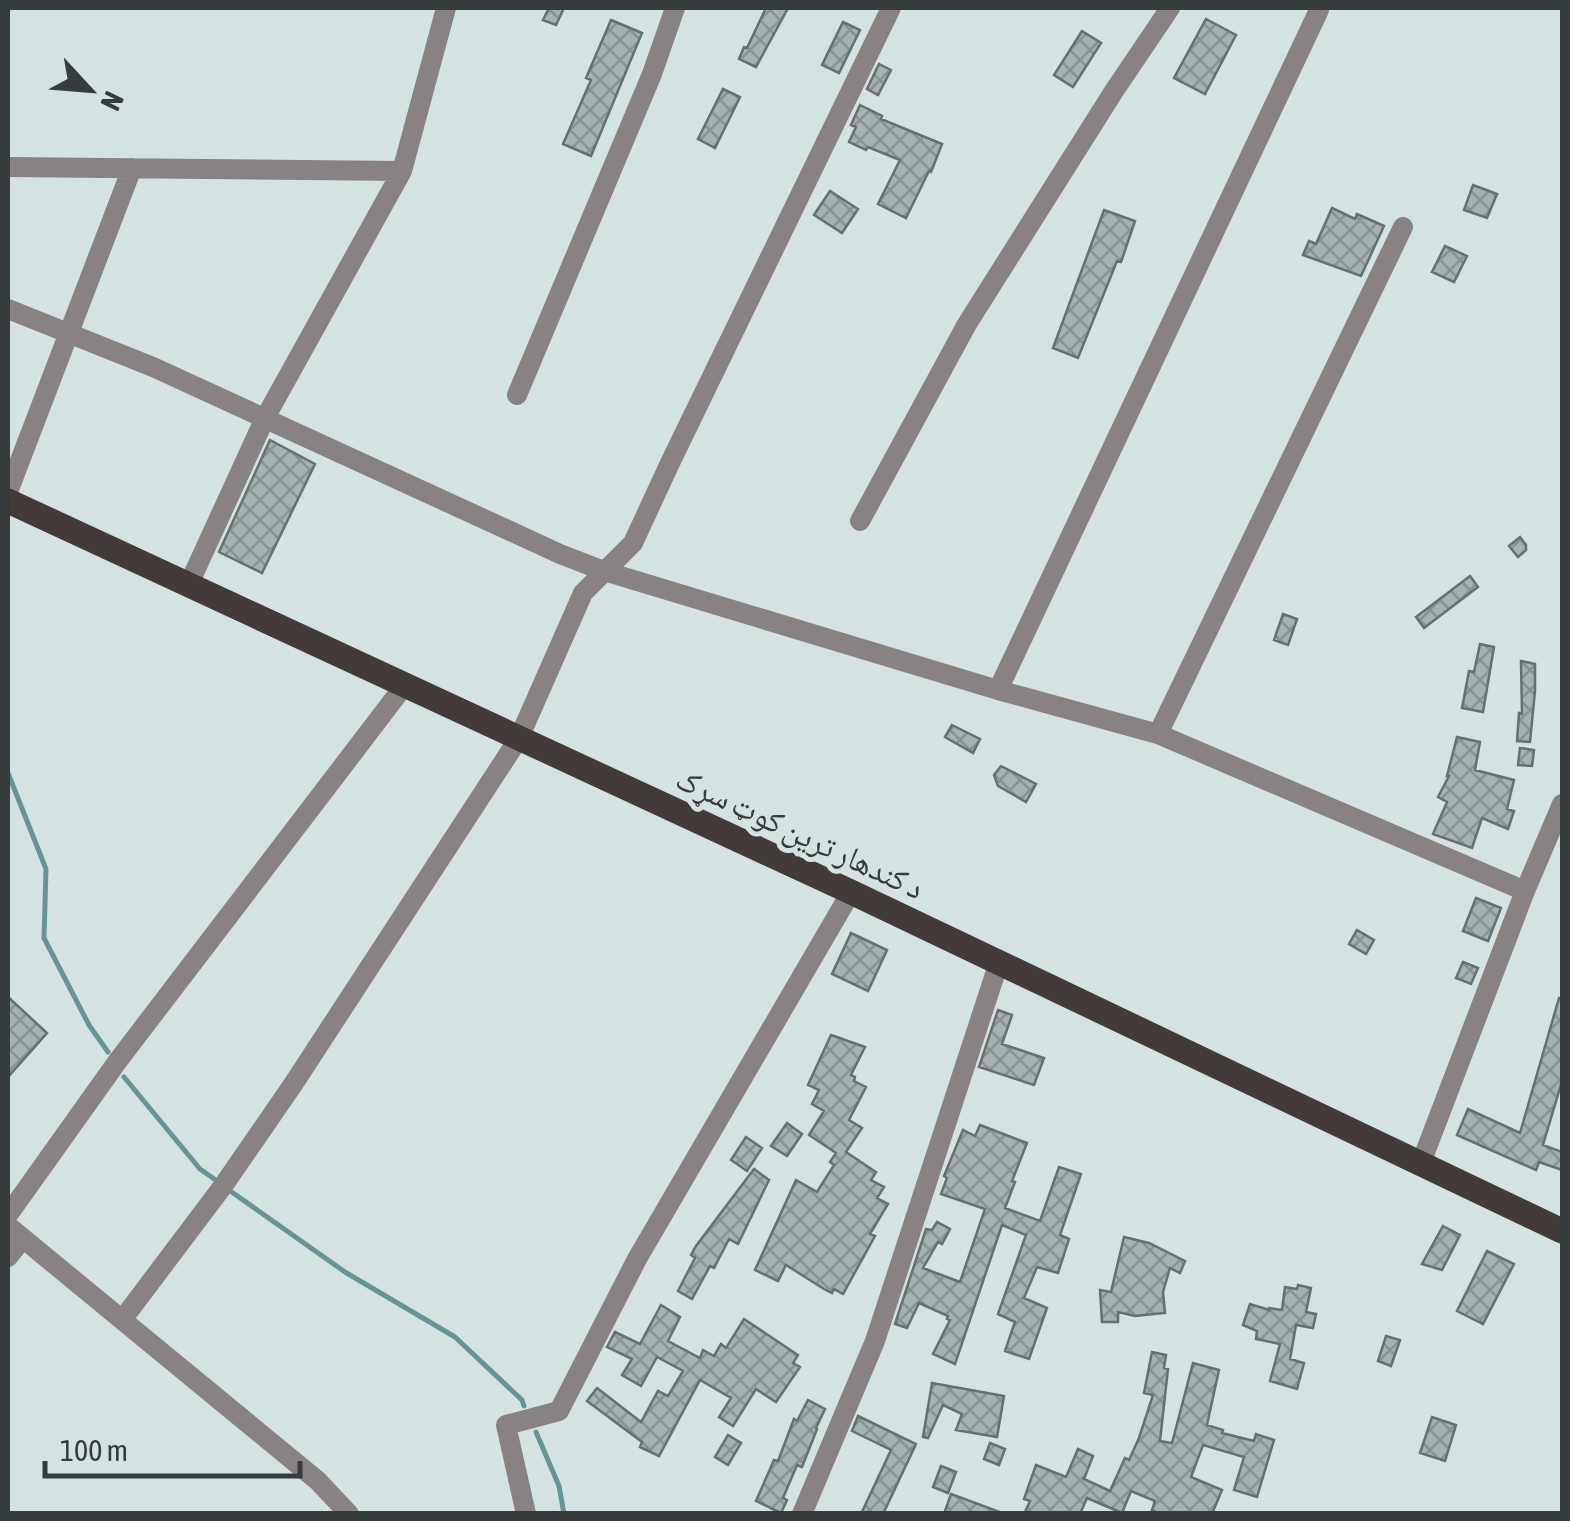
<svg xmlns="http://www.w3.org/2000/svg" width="1570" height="1521" viewBox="0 0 1570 1521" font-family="'Asap Condensed','Noto Naskh Arabic',sans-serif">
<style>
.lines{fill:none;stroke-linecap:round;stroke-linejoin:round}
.stream{stroke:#679596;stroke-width:5}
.building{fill:url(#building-cross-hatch);stroke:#657071;stroke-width:2.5}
.minor{stroke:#888382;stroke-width:20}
.primary{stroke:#433b39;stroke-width:25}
.labels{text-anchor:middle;stroke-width:10;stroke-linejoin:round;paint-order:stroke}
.street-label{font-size:32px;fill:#363b3b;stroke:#d5e2e2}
</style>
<defs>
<pattern id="building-cross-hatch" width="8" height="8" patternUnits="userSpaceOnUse" patternTransform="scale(2.5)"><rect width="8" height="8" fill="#a6b2b2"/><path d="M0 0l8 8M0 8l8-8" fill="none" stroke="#889292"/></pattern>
</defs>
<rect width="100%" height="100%" fill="#d5e2e2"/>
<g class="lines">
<path class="stream" d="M8 773 46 869 44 938 89 1025 108 1052
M124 1077 200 1169 217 1181
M226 1188 345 1272 455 1337 522 1400 524 1406
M536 1432 559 1486 564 1514"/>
</g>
<path class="building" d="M549 8H564L556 25 543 20Z
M766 8H788L756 67 739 59 744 47 747 48Z
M1206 19 1236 35 1205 94 1174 78Z
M611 20 642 33 591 156 563 144 591 80 586 78Z
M843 22 860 30 839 73 822 65Z
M1082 31 1101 43 1073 87 1054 75Z
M879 64 891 70 878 95 867 89Z
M723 89 740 97 715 148 698 139Z
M860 105 882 116 881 119 942 144 931 172 929 171 906 218 878 204 900 160 868 147 866 150 849 142 856 127 851 125Z
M1473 185 1497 194 1487 218 1464 210Z
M830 191 858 209 842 233 814 215Z
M1332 208 1355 219 1357 214 1384 226 1361 276 1303 255 1309 241 1316 244Z
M1104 210 1135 221 1121 262 1117 261 1078 358 1053 348Z
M1445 246 1467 256 1454 282 1432 272Z
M270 440 315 464 262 573 219 552Z
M1520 537 1526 545V550L1518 557 1509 546Z
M1470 576 1478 587 1424 628 1416 617Z
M1283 614 1297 619 1288 645 1274 640Z
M1480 644 1494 647 1483 712 1462 708 1469 671 1474 672Z
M1521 661 1535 664V691L1530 742 1517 741 1519 713 1522 714Z
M952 725 980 739 973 753 945 737Z
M1457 737 1480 742 1475 770 1514 780 1507 809 1514 811 1508 829 1482 818 1472 848 1433 834 1447 802 1438 797 1449 776H1447Z
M1520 748 1534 750 1532 766 1518 765Z
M1001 766 1036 784 1026 802 998 786 994 775Z
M1476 898 1501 908 1488 941 1463 931Z
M1357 930 1374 940 1366 954 1349 944Z
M851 933 887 950 868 991 832 974Z
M1463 962 1478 968 1471 984 1456 978Z
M8 997 47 1033 8 1077Z
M1559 998 1562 999V1081L1543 1145 1562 1152V1170L1539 1162 1536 1170 1457 1135 1468 1109 1520 1133Z
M998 1010 1012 1015 1002 1044 1044 1058 1034 1085 979 1067Z
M831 1035 865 1047 851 1075 855 1077 854 1081 866 1087 849 1120 862 1128 846 1152 876 1172 871 1180 884 1187 877 1198 888 1204 870 1234 875 1236 843 1294 834 1289 832 1293 824 1289 786 1265 778 1281 755 1270 796 1180 817 1192 834 1165 830 1162 836 1153 809 1135 824 1111 812 1104 819 1090 808 1085Z
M787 1123 802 1134 787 1156 771 1146Z
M980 1125 1027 1143 1012 1181 1015 1182 1005 1208 1040 1221 1059 1167 1081 1174 1060 1235 1069 1239 1058 1273 1037 1267 1024 1298 1047 1308 1029 1359 1005 1351 1015 1322 998 1314 1026 1235 1002 1225 955 1364 933 1354 950 1320 947 1319 948 1316 919 1303 907 1328 895 1324 926 1229 932 1230 937 1222 950 1229 942 1244 938 1242 923 1268 960 1282 985 1209 941 1194 947 1178 944 1176 963 1130 975 1136Z
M746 1137 762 1148 747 1171 731 1160Z
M754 1169 769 1180 738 1244 729 1239 714 1268 710 1266 692 1299 678 1291 695 1258 691 1255 696 1246Z
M1443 1226 1460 1235 1442 1270 1422 1264Z
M1124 1237 1149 1243 1185 1261 1180 1273 1170 1268 1163 1292 1165 1313 1135 1316 1118 1312V1322H1102L1100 1290 1111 1292Z
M1487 1251 1514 1264 1483 1324 1457 1311Z
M1298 1285 1311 1288 1306 1312 1316 1314 1313 1328 1296 1325 1290 1359 1304 1363 1297 1389 1270 1381 1280 1344 1256 1339 1257 1331 1243 1325 1250 1304 1269 1310V1308L1282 1310 1285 1287 1297 1289Z
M661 1305 680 1317 668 1341 700 1358 703 1350 714 1356 721 1344 726 1348 744 1319 798 1355 793 1363 800 1367 776 1402 756 1389 733 1426 719 1417 731 1398 700 1380 659 1456 640 1447 642 1442 587 1401 597 1388 641 1422 658 1391 668 1396 683 1371 657 1357 641 1386 622 1375 632 1359 607 1347 615 1332 640 1344Z
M1386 1336 1400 1340 1391 1366 1378 1361Z
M1152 1352 1166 1355 1164 1368 1168 1369 1160 1441 1172 1443 1193 1363 1219 1370 1207 1425 1223 1430 1222 1433 1254 1441 1256 1434 1274 1440 1257 1497 1234 1490 1244 1457 1203 1445 1191 1477 1222 1490 1212 1514H1160L1152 1510 1155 1501 1131 1491 1122 1513 1087 1498 1080 1514H1024L1030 1501 1024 1499 1036 1465 1066 1477 1078 1449 1093 1456 1084 1479 1110 1491 1125 1458 1129 1460 1139 1438 1153 1395 1144 1393Z
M932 1383 1004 1396 997 1437 956 1430 962 1414 943 1405 928 1438 923 1437Z
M808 1400 825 1409 816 1428 817 1429 802 1467 797 1465 783 1498 787 1500 781 1513 756 1501 774 1460 778 1461 794 1419 797 1421Z
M858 1416 916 1444 883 1514H861L891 1450 852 1431Z
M1432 1417 1456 1425 1445 1461 1420 1453Z
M728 1435 741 1443 728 1465 715 1457Z
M990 1443 1005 1449 999 1465 984 1459Z
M941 1466 956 1472 948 1493 933 1487Z
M951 1494 1000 1512V1514H944Z"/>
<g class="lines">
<path class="minor" d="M8 167 402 171
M8 309 153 367 560 554 604 571 998 690 1158 734 1525 891
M517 395 652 74 675 8
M8 492 132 168
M860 521 967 324 1114 91 1170 8
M188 586 265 418 402 171 446 8
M998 690 1319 10
M1158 734 1403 227
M1421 1163 1525 891 1562 804
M8 1215 117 1062 404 686
M8 1226 318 1481 349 1514
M8 1257 23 1238
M122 1320 223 1186 294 1083 519 738 583 593 633 543 670 463 891 8
M526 1514 506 1425 559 1411 637 1259 851 892
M802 1514 875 1341 999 962"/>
<path class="primary" d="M8 501 851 892 1562 1231"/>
</g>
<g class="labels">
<g class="street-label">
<text transform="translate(800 833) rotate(25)" y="11">د کندهار ترين کوټ سړک</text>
</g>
</g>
<rect width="1570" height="1521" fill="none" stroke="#363b3b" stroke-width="20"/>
<g transform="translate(90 90) rotate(116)" stroke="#d5e2e2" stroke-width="8" paint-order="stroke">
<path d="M0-8L18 38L0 25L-18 38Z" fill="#363b3b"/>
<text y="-15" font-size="28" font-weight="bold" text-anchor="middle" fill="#363b3b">N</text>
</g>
<path d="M45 1461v15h255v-15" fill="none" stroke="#363b3b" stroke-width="5"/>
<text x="60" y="1461" font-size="30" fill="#363b3b" stroke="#d5e2e2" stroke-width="8" paint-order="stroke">100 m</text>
</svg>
